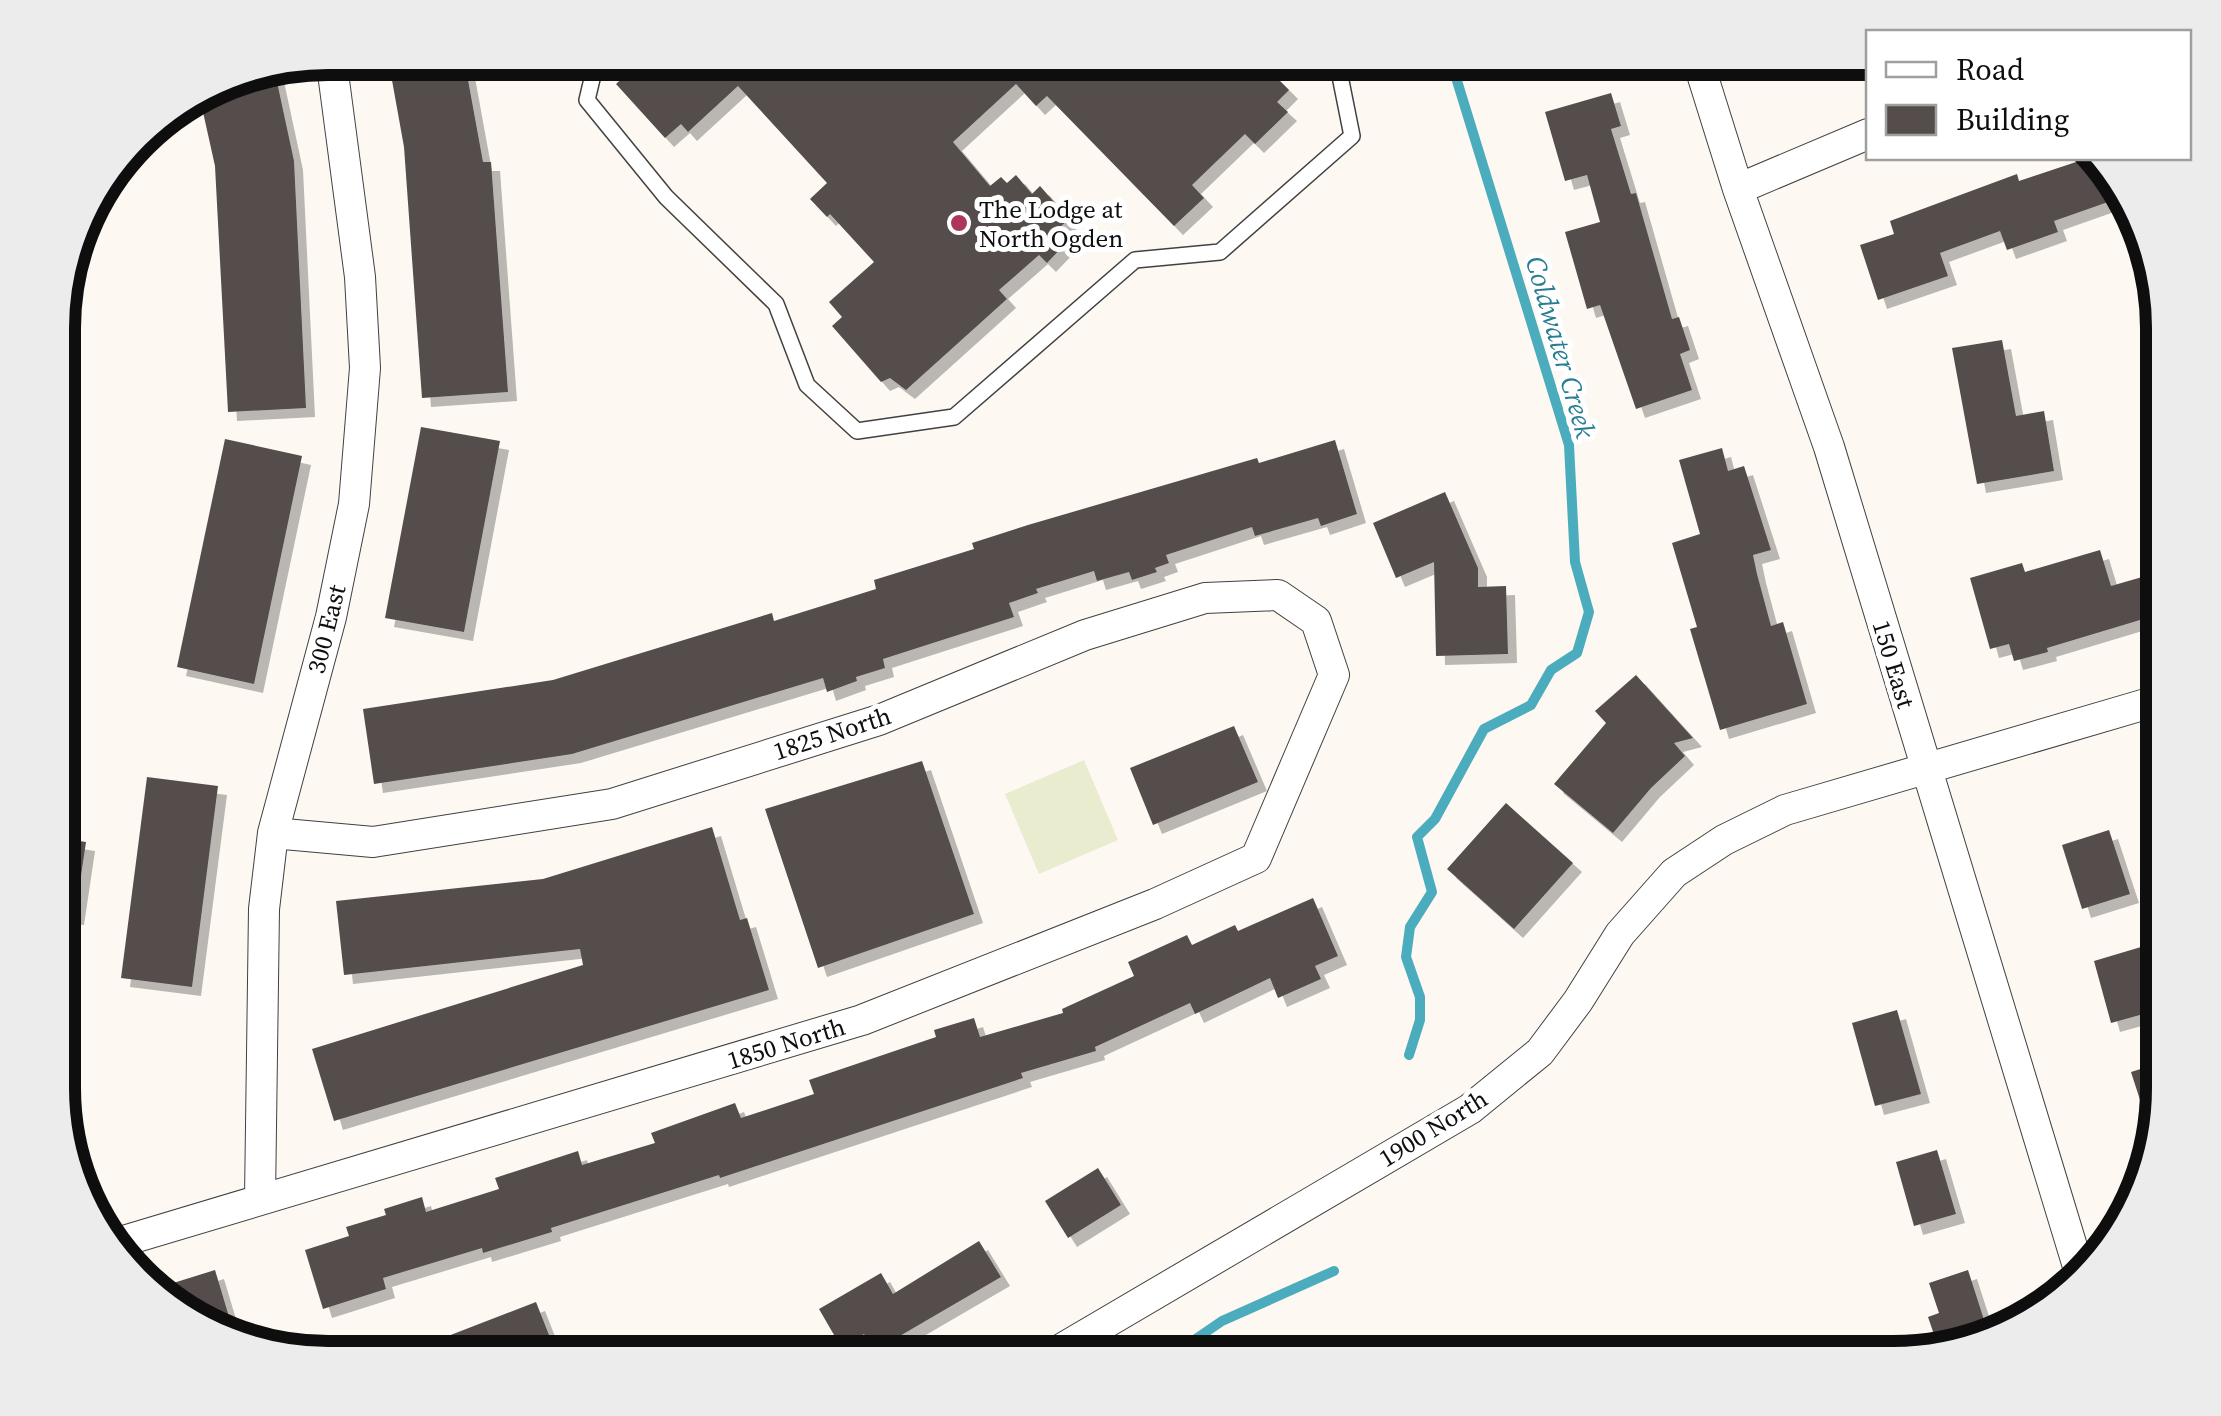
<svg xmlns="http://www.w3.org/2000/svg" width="2221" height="1416" viewBox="0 0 2221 1416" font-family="'Source Serif 4',serif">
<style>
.pitch{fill:#eaeccf}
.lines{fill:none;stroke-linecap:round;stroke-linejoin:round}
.stream{stroke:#4bacbd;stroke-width:10}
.building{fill:#554d4c;filter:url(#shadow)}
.lane-casing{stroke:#414141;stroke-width:18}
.street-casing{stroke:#414141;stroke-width:32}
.lane{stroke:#fff;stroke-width:15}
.street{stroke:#fff;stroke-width:30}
.poi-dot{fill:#ad375b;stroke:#fff;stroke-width:4}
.labels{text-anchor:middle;stroke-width:10;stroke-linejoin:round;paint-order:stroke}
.poi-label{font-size:25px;fill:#0e0e0e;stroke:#fff;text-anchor:start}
.street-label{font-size:25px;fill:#0e0e0e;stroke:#fff}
.water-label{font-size:28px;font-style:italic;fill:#267e91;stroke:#fff}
.rim{fill:none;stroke:#0e0e0e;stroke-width:12}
</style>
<defs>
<filter id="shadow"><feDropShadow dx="9" dy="9" stdDeviation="0" flood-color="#0004"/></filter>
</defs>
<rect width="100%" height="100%" fill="#fdf8f1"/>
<path class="pitch" d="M1084 760 1118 840 1039 874 1005 794Z"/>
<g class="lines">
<path class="stream" d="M1409 1055 1420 1020V997L1406 957 1410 927 1432 892 1417 837 1435 819 1484 729 1531 705 1551 670 1577 653 1589 612 1575 562 1569 445 1450 58
M1168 1358 1222 1321 1334 1271"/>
</g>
<path class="building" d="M388 58H464L483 162H491L508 392 422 398 404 147Z
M614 58H836L852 75 872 58H1257L1289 90 1277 102 1288 112 1255 144 1245 134 1192 185 1204 198 1174 226 1047 96 1036 106 1016 84 953 142 990 186 1001 177 1007 183 1016 175 1032 194 1040 186 1069 219 1058 229 1068 241 1047 263 1039 255 999 290 1007 299 906 390 890 378 881 382 832 326 842 317 829 302 874 262 830 214 827 217 810 199 827 183 738 86 688 132 681 124 665 138 616 84 628 73Z
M274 68 294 161 306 408 228 412 215 166 199 94 225 78Z
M1611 93 1621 126 1611 129 1631 194 1636 193 1672 319 1679 317 1690 350 1680 354 1692 390 1636 409 1600 305 1587 309 1565 232 1600 222 1587 175 1565 181 1545 112Z
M2088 158H2094L2128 195 2054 221 2058 232 2007 250 2000 231 1940 253 1948 276 1878 300 1860 245 1894 234 1890 221 2017 174 2019 181Z
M2002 340 2016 416 2044 411 2054 471 1977 484 1952 348Z
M421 427 500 441 464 632 385 618Z
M225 439 302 456 254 684 177 667Z
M1335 440 1357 514 1321 526 1318 518 1255 536 1252 527 1166 555 1169 563 1155 568 1157 572 1132 580 1129 572 1097 581 1094 571 1036 589 1038 593 1009 603 1014 617 883 659 885 668 856 677 857 681 827 692 823 678 572 754 374 784 363 709 553 680 772 613 774 621 876 589 874 580 974 549 972 543 1028 525 1257 458 1259 463Z
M1722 448 1728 471 1744 466 1771 550 1753 555 1757 574 1771 626 1783 622 1807 704 1720 730 1690 629 1697 627 1672 543 1700 534 1679 460Z
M1445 492 1478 568V587L1506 586 1508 654 1436 656 1434 562 1396 578 1373 523Z
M2100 550 2111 586 2163 571V620L2141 626 2140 620 2047 648 2048 652 2014 661 2009 644 1990 649 1970 578 2022 563 2025 572Z
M1636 675 1693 738 1674 743 1685 756 1651 788 1613 833 1554 784 1606 723 1595 711Z
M1234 726 1258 782 1153 825 1130 768Z
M922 761 974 914 818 968 765 809Z
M147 777 218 786 192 987 121 978Z
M1506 803 1573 863 1514 929 1447 869Z
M712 827 740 920 747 918 769 990 334 1121 312 1049 583 965 580 949 344 975 336 901 543 879Z
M2109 830 2130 894 2082 909 2062 845Z
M60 838 86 842 75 916 60 915Z
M1313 898 1338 956 1315 966 1321 979 1278 998 1270 978 1195 1014 1190 1003 1095 1047 1096 1051 1021 1073 1023 1078 720 1178 719 1175 551 1228 552 1232 483 1253 482 1248 383 1278 386 1289 323 1309 305 1250 349 1236 346 1227 386 1215 384 1209 422 1197 426 1212 499 1189 495 1178 578 1151 582 1165 655 1143 651 1133 735 1103 741 1118 814 1094 809 1080 936 1037 934 1030 974 1018 980 1037 1063 1013 1062 1009 1134 976 1128 962 1187 935 1192 945 1235 925 1238 931Z
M2141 947 2158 1010 2111 1023 2094 961Z
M1897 1010 1921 1094 1875 1106 1852 1023Z
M2163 1062V1105L2152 1137 2131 1072Z
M1937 1150 1956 1214 1914 1226 1896 1162Z
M1098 1168 1121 1205 1068 1238 1045 1201Z
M979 1241 1001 1277 874 1351 864 1334 841 1347 819 1309 881 1273 893 1294Z
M215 1270 233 1330 178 1313 154 1289Z
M1968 1270 1986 1326 1983 1327 1986 1335 1939 1349 1928 1317 1939 1313 1929 1283Z
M536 1302 549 1335 530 1342 536 1358H457L448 1336Z"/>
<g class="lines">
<g class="lane-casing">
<path id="lane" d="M597 58 587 100 666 197 776 304 807 385 857 431 954 417 1135 260 1220 252 1352 136 1338 66 1332 58"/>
</g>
<g class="street-casing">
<path id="street" d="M1697 58 1738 189 1829 447 2080 1273
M1738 189 1868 134
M260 1199 264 909 273 833 331 617 354 504 365 368 360 277 331 58
M110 1245 862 1020 1155 904 1256 858 1334 675 1316 621 1278 595 1205 598 1085 635 879 720 612 804 373 842 273 833
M1046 1358 1470 1109 1540 1052 1578 1001 1620 934 1674 873 1724 840 1785 810 2163 699"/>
</g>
<use href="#lane" class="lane"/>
<use href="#street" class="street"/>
</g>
<circle class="poi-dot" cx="959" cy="223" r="10"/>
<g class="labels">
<g class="poi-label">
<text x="979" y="218">The Lodge at<tspan x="979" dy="29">North Ogden</tspan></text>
</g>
<g class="street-label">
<text transform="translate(326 629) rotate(-76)" y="9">300 East</text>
<text transform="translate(1894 664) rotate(73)" y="9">150 East</text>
<text transform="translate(832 733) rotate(-18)" y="9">1825 North</text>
<text transform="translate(786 1043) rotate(-17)" y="9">1850 North</text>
<text transform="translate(1433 1128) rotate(-32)" y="9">1900 North</text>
</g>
<g class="water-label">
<text transform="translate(1561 347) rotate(74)" y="10">Coldwater Creek</text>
</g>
</g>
<path d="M0 0H2221V1416H0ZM328 75H1893A253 253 0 0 1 2146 328V1088A253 253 0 0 1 1893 1341H328A253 253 0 0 1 75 1088V328A253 253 0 0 1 328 75Z" fill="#ececec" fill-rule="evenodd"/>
<path class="rim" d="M328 75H1893A253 253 0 0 1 2146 328V1088A253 253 0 0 1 1893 1341H328A253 253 0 0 1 75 1088V328A253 253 0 0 1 328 75Z"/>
<rect x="1866" y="30" width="325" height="130" fill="#ffffff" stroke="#9f9f9f" stroke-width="2.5"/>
<rect x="1886" y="62" width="50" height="15" fill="#ffffff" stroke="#9f9f9f" stroke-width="2.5"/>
<text x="1956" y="80" font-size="30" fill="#0e0e0e">Road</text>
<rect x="1886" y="105" width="50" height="30" fill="#554d4c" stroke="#9f9f9f" stroke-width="2.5"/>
<text x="1956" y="130" font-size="30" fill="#0e0e0e">Building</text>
</svg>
